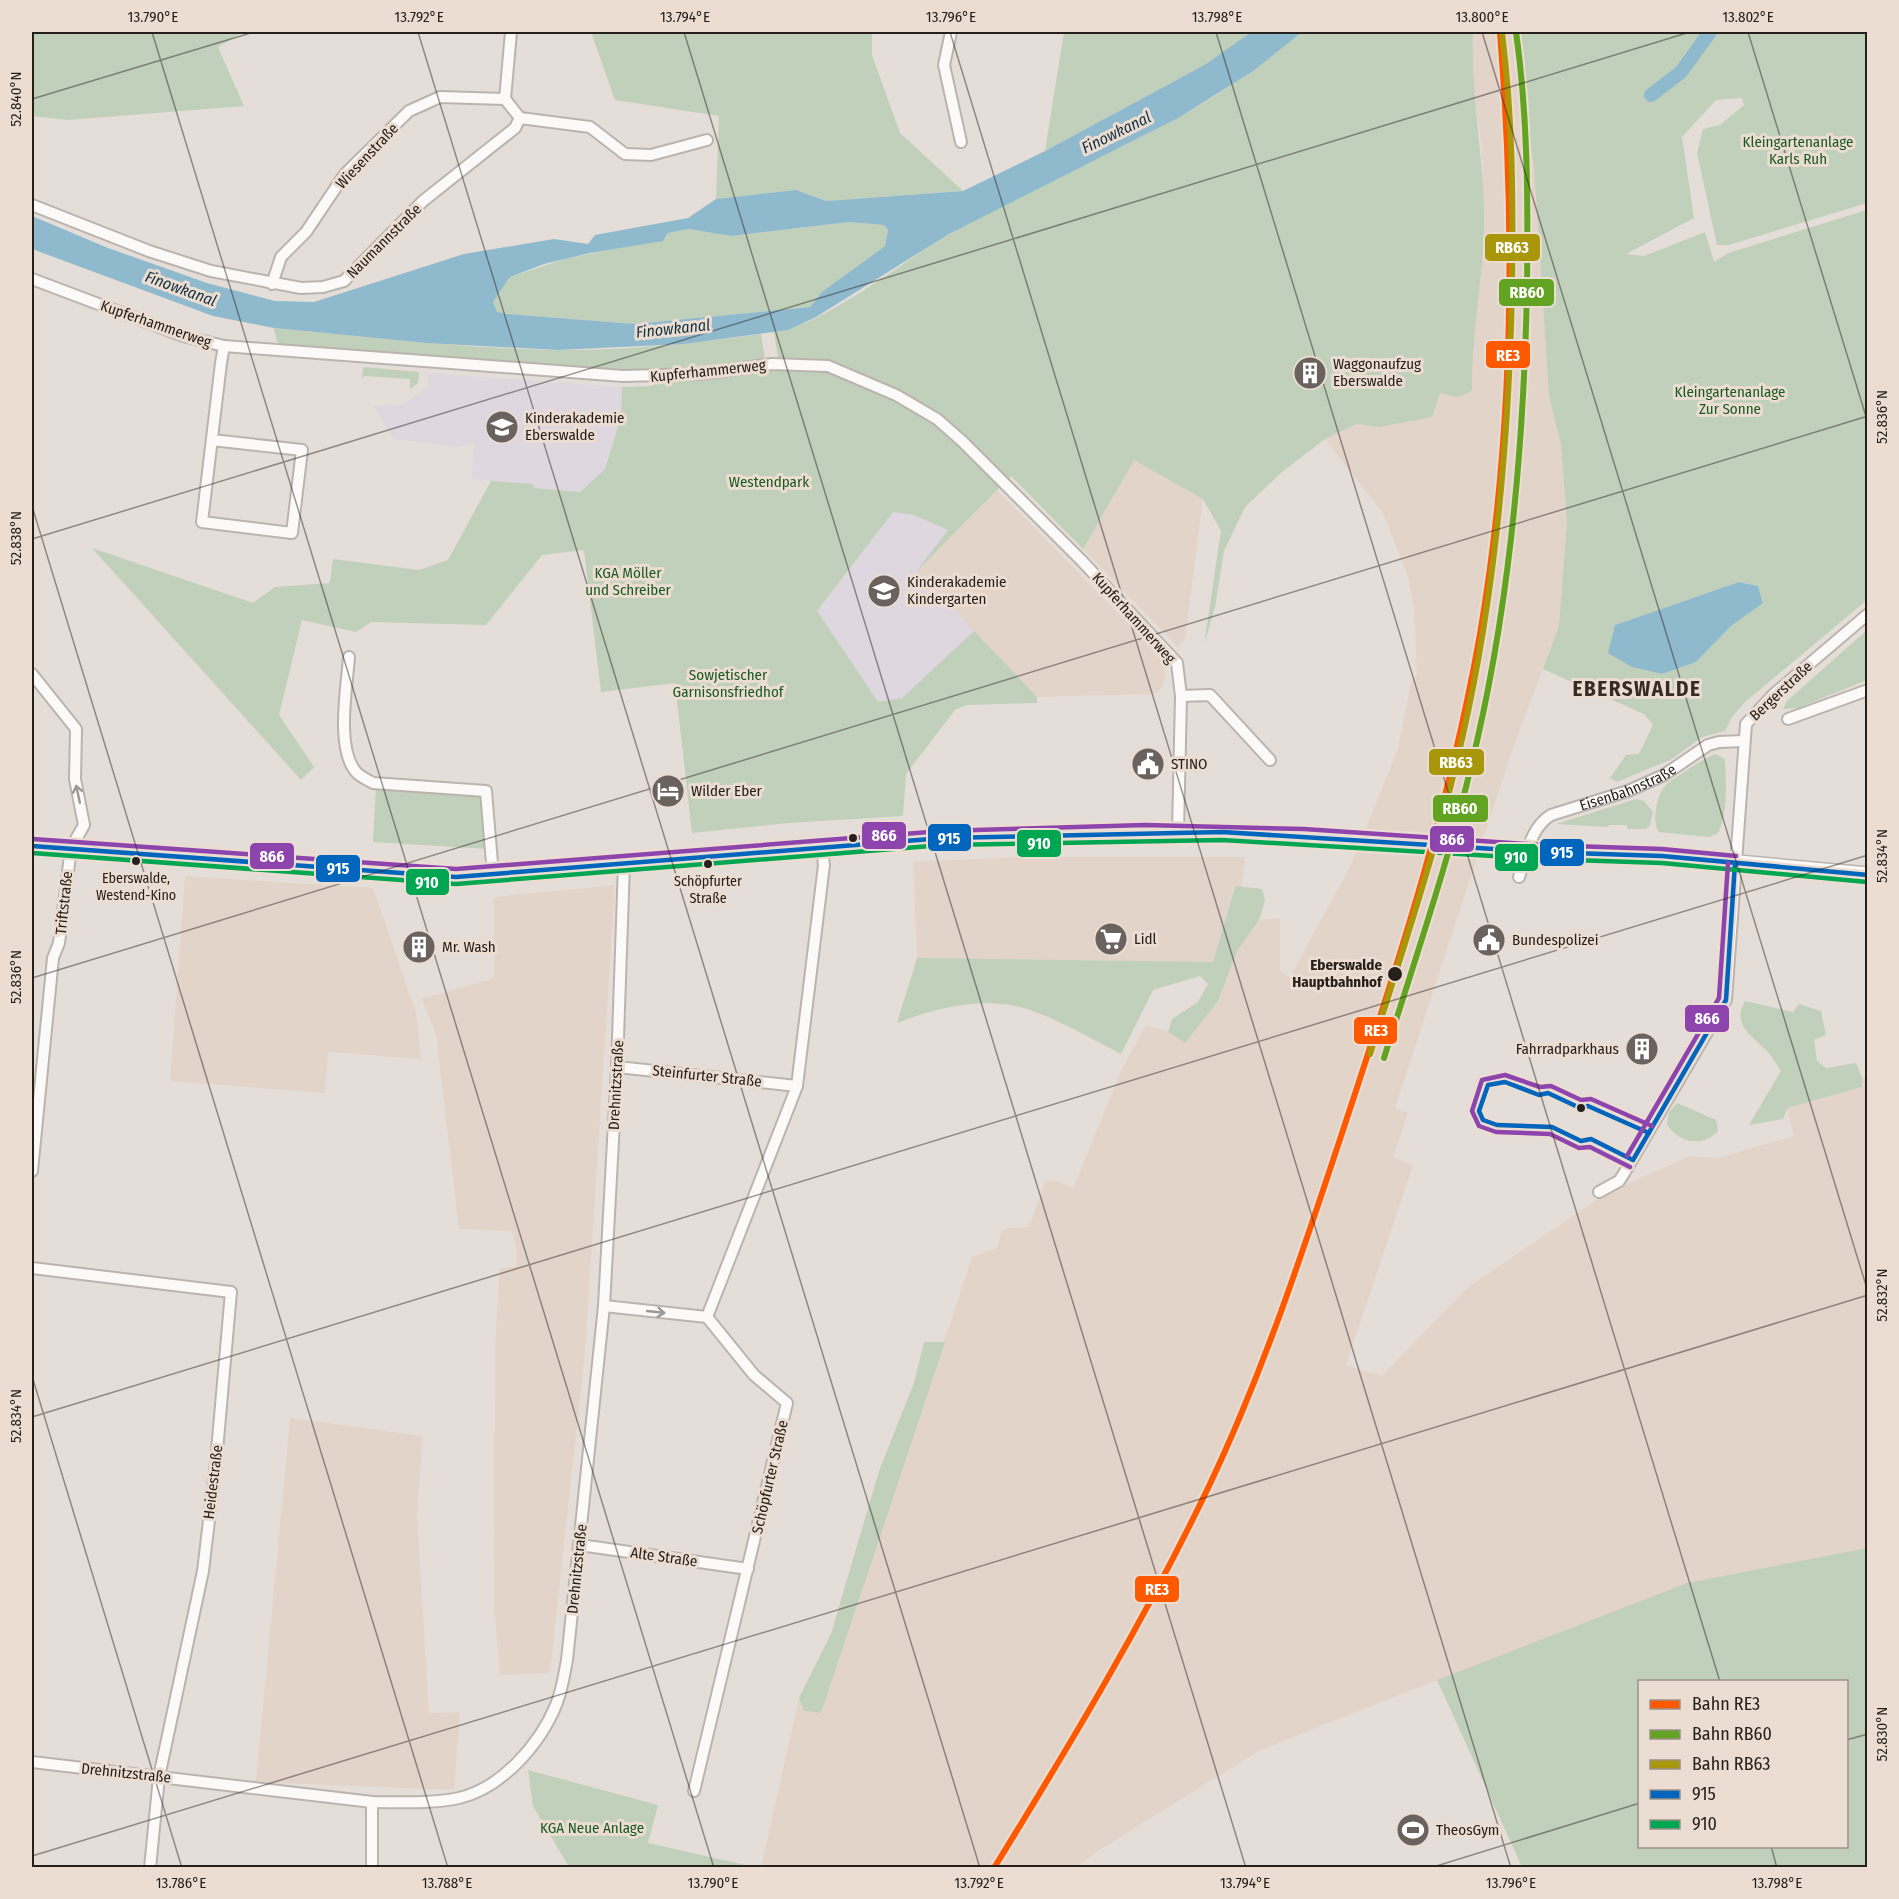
<svg xmlns="http://www.w3.org/2000/svg" width="1899" height="1899" viewBox="0 0 1899 1899" font-family="'Fira Sans Condensed',sans-serif">
<style>
.built{fill:#e3d4c9}
.education{fill:#dfd7e0}
.green{fill:#c0d0ba;fill-rule:evenodd}
.water{fill:#8fbace;fill-rule:evenodd}
.lines{fill:none;stroke-linecap:round;stroke-linejoin:round}
.canal{stroke:#8fbace;stroke-width:14}
.minor-casing{stroke:#bab4af;stroke-width:14}
.primary-casing{stroke:#bab4af;stroke-width:18}
.minor{stroke:#fbfaf9;stroke-width:10}
.primary{stroke:#fbfaf9;stroke-width:15}
.primary-bridge-casing{stroke:#bab4af;stroke-width:18;stroke-linecap:butt}
.primary-bridge{stroke:#fbfaf9;stroke-width:15}
.bus-1-casing{stroke:#ebddd2;stroke-width:9}
.bus-2-casing{stroke:#ebddd2;stroke-width:9}
.bus-3-casing{stroke:#ebddd2;stroke-width:9}
.bus-1{stroke:#0065bd;stroke-width:4.5}
.bus-2{stroke:#00a651;stroke-width:4.5}
.bus-3{stroke:#8e44ad;stroke-width:4.5}
.rail-1-casing{stroke:#ebddd2;stroke-width:10}
.rail-2-casing{stroke:#ebddd2;stroke-width:10}
.rail-3-casing{stroke:#ebddd2;stroke-width:10}
.rail-1{stroke:#ff5900;stroke-width:6}
.rail-2{stroke:#63a322;stroke-width:6}
.rail-3{stroke:#a8970b;stroke-width:6}
.oneway{stroke:#9b9896}
.ticks{fill:none;stroke:#26201c;stroke-width:1.5;stroke-opacity:0.45}
.bus-dot{fill:#26201c;stroke:#ebddd2;stroke-width:2}
.labels{text-anchor:middle;stroke-width:6;stroke-linejoin:round;paint-order:stroke}
.bus-label{font-size:14px;fill:#26201c;stroke:#ebddd2}
.park-label{font-size:15px;fill:#195a21;stroke:#ebddd2}
.street-label{font-size:15px;fill:#26201c;stroke:#ebddd2}
.poi-label{font-size:15px;fill:#26201c;stroke:#ebddd2;text-anchor:start}
.stop-label{font-size:15px;font-weight:bold;fill:#26201c;stroke:#ebddd2;text-anchor:end}
.water-label{font-size:16px;font-style:italic;fill:#12313f;stroke:#ebddd2}
.district-label{font-size:21px;font-weight:bold;letter-spacing:1.5px;fill:#362b23;stroke:#ebddd2}
.line-badge{stroke:#ebddd2;stroke-width:2}
.badge-label{font-size:16px;text-anchor:middle;font-weight:bold;fill:#fff}
.neatline{fill:none;stroke:#26201c;stroke-width:2}
.ticks-label{font-size:15px;text-anchor:middle;fill:#26201c}
</style>
<rect width="100%" height="100%" fill="#e5ded8"/>
<path class="built" d="M1473 32H1514L1534 166 1549 396 1561 445 1567 520 1559 626 1512 751 1395 1108 1408 1113 1393 1157 1413 1165 1346 1365 1382 1376 1468 1287 1607 1193 1690 1156 1719 1158 1794 1136 1787 1108 1862 1087V1078L1867 1077V1548L1687 1583 1338 1719 1259 1751 1096 1852 1076 1867 761 1868 799 1698 804 1711 821 1713 972 1257 998 1247 1001 1232 1008 1228 1029 1227 1046 1180 1060 1182 1073 1189 1122 1069 1146 1025 1168 1032 1184 1043 1218 1001 1237 951 1259 920 1280 918V971L1290 977 1349 869 1398 749 1411 682 1417 675 1414 606 1408 577 1383 513 1325 439 1358 424 1379 427 1440 393 1457 397 1472 391V348L1484 232 1482 150 1471 68Z
M1133 459 1203 499 1185 639 1178 647 1083 549Z
M997 490 1162 658 1166 678 1159 692 1154 694 1037 697 916 572Z
M1014 857H1245L1241 887 1234 886 1213 962 917 958 913 862Z
M185 876 373 888 416 1013 421 1059 328 1052 325 1093 170 1081Z
M615 885 585 1352 550 1673 500 1675 494 1606 495 1346 500 1268 516 1267 517 1250 512 1231 459 1229 436 1034 422 999 494 978V897Z
M290 1418 423 1436 417 1514 429 1713 460 1712 454 1790 256 1782Z"/>
<path class="education" d="M428 373 622 387 621 417 605 469 580 492 534 488 533 484 472 479 474 443 457 447 394 439 373 406 403 404 428 387Z
M893 511 914 515 948 530 917 572 974 631 902 698 878 702 817 611Z"/>
<path class="green" d="M32 32H243L218 47 244 106 68 120 32 116Z
M591 32H872V55L900 133 963 191 826 201 796 190 716 199 719 116 615 100Z
M1064 32H1251L1206 64 1045 151Z
M1302 32H1473C1470 98 1486 164 1484 232 1482 285 1471 337 1472 391L1457 397 1440 393 1432 417 1379 427 1357 424 1325 439 1282 472 1245 507 1224 551 1215 607 1204 645 1221 531 1203 499 1134 460 1083 549 1011 476 916 572 948 530 914 515 893 512 817 611 878 702 902 698 974 631 1037 697V703L966 705 955 710 906 774 903 816 788 823 692 833 675 683 601 692 584 550 542 555 486 625 371 622 356 632 302 620 279 715 314 767 301 780 92 548 253 603 275 587 330 583 333 559 419 570 448 560 491 481 533 484 534 488 580 492 605 469 621 417 622 387 652 386 653 378 297 353 277 342 274 328C368 337 462 348 556 350 625 351 694 343 761 334L766 365 779 364 774 332C823 326 902 262 948 235 1022 191 1103 158 1179 117 1223 93 1263 63 1302 32Z
M1514 32H1867V203L1729 245H1717L1697 153 1703 129 1720 125 1744 105 1742 98 1716 100 1682 137 1694 218 1626 254 1644 256 1705 232 1714 262 1728 253 1867 210V600L1745 702 1732 717 1725 731 1702 737 1672 759 1617 782 1610 778 1626 755 1639 754 1653 725 1644 714 1543 669 1559 626 1567 520 1561 445 1549 396 1534 166ZM1739 582 1758 586 1763 602 1731 626 1696 662 1662 674 1632 667 1615 625Z
M849 222 884 225 888 230 885 246 822 292 810 307 634 324 497 313 493 302 510 277 565 259 666 238 668 233 689 229 731 236Z
M363 367 419 372 418 383 410 389V379L364 376 362 379Z
M1867 630V680L1798 708 1783 709 1787 701Z
M1716 754 1725 759C1726 781 1728 814 1718 833L1709 837 1659 832C1651 822 1657 792 1667 784 1674 778 1709 755 1716 754Z
M376 786 476 793 484 797 488 849 373 842Z
M1636 799 1644 801 1653 812 1650 826 1645 829H1627V825H1609L1608 827 1556 824Z
M1235 886 1262 889 1265 900 1259 920 1237 951 1218 1001 1185 1043 1168 1032 1172 1019 1198 1002 1208 984 1200 976 1153 990 1121 1054C1092 1039 1051 1015 1020 1007 979 997 935 1008 897 1023L917 958 1213 962Z
M1745 1001 1793 1012 1799 1004 1821 1011 1826 1035 1814 1040 1817 1061 1826 1068 1856 1063 1862 1078V1087L1787 1108 1783 1119 1749 1125 1781 1071C1776 1064 1771 1054 1764 1048 1750 1035 1732 1023 1745 1001Z
M1677 1103 1716 1120 1718 1131C1703 1148 1678 1143 1667 1124L1669 1112Z
M924 1342H945L821 1713 804 1711 799 1698 831 1634 879 1471 914 1383Z
M1867 1548V1867H1522L1437 1680 1687 1583ZM1640 1682H1846V1846H1640Z
M528 1770 658 1805 648 1843 754 1867H569L533 1806Z"/>
<path class="water" d="M1251 32H1302L1253 71 1180 117 949 234 816 317 788 330 683 344 558 350 427 343 274 328 213 316 32 249V216L108 248 207 283 275 301 314 302 464 254 554 239 588 244 595 235 688 218 716 199 796 190 826 201 963 191 1045 151 1206 64ZM849 222 884 225 888 230 885 246 822 292 810 307 634 324 507 314 497 312 493 302 510 277 544 264 590 253 663 241 668 233 689 229 731 236Z
M1739 582 1758 586 1763 603 1731 626 1696 662 1662 674 1632 667 1608 653 1615 625Z"/>
<g class="lines">
<path class="canal" d="M1651 95 1681 72 1710 32"/>
<g class="minor-casing">
<g id="minor">
<path d="M951 32 944 65 961 142"/>
<path d="M505 99 520 118"/>
<path d="M32 205 149 251 211 271 301 288 323 287 344 281 423 201 515 128 520 118 590 127 625 154 651 155 707 140"/>
<path d="M32 279 183 336 224 346 623 376 701 374 772 364 828 366 896 395 937 419 962 441 1082 561 1177 663 1181 696 1178 832"/>
<path d="M272 284 281 257 306 232 345 174 409 111 440 97 505 99 511 32"/>
<path d="M212 440 302 450 292 533 202 522 221 363 224 346"/>
<path d="M349 657C347 686 335 750 357 773 361 777 368 780 373 783L486 791 493 875"/>
<path d="M32 674 76 729 75 779 84 825 71 848 59 943 53 958 32 1171"/>
<path d="M1181 696 1210 695 1270 760"/>
<path d="M1788 719 1868 690"/>
<path id="s1" d="M1519 877C1527 854 1530 828 1551 815L1628 791 1664 775 1708 745 1719 742 1743 741"/>
<path d="M617 1067 797 1086"/>
<path d="M1599 1192 1619 1181 1623 1175 1726 1000 1746 724 1774 694 1868 614"/>
<path d="M32 1268 231 1292 216 1462 203 1571 159 1777 150 1868"/>
<path d="M604 1306 707 1317"/>
<path d="M580 1545 748 1569"/>
<path d="M32 1762 372 1802C400 1802 431 1804 459 1798 502 1788 540 1744 556 1705 562 1691 564 1675 567 1660L604 1306 617 1067 624 864"/>
<path d="M694 1791 787 1403 754 1375 707 1317 797 1086 824 865 822 847"/>
<path d="M372 1802V1868"/>
</g>
</g>
<g class="primary-casing">
<path id="primary" d="M32 846 456 877 842 845 1005 835 1178 832 1358 839
M1542 852 1662 856 1868 875"/>
</g>
<use href="#minor" class="minor"/>
<use href="#primary" class="primary"/>
<g class="primary-bridge-casing">
<path id="primary-bridge" d="M1358 839 1542 852"/>
</g>
<use href="#primary-bridge" class="primary-bridge"/>
<g class="bus-1-casing">
<path id="bus-1" d="M32 846 456 877 943 838 1222 832 1542 852 1662 856 1868 875
M1633 1160 1591 1139 1581 1141 1552 1127 1497 1125 1483 1120 1479 1111 1488 1085 1505 1082 1539 1095 1548 1093 1580 1108 1588 1106 1649 1133
M1633 1160 1726 1000 1735 863"/>
</g>
<g class="bus-2-casing">
<path id="bus-2" d="M32 853 456 884 943 845 1222 840 1542 859 1662 863 1867 882"/>
</g>
<g class="bus-3-casing">
<path id="bus-3" d="M33 839 456 869 942 831 1145 825 1304 829 1542 845 1662 849 1736 856
M1627 1156 1719 998 1728 863
M1630 1167 1590 1147 1579 1148 1550 1134 1496 1132 1479 1126 1472 1111 1482 1080 1505 1075 1540 1087 1551 1086 1581 1100 1591 1099 1652 1126"/>
</g>
<use href="#bus-1" class="bus-1"/>
<use href="#bus-2" class="bus-2"/>
<use href="#bus-3" class="bus-3"/>
<g class="rail-1-casing">
<path id="rail-1" d="M994 1868C1071 1743 1146 1618 1209 1486 1265 1368 1305 1245 1346 1121 1399 961 1451 800 1480 634 1514 434 1516 233 1500 32"/>
</g>
<g class="rail-2-casing">
<path id="rail-2" d="M1384 1058C1417 953 1453 849 1477 741 1511 593 1524 440 1527 288 1528 202 1528 117 1516 32"/>
</g>
<g class="rail-3-casing">
<path id="rail-3" d="M1370 1054C1403 949 1438 845 1462 739 1496 591 1509 439 1512 288 1513 203 1513 118 1502 33"/>
</g>
<use href="#rail-1" class="rail-1"/>
<use href="#rail-2" class="rail-2"/>
<use href="#rail-3" class="rail-3"/>
</g>
<defs><path id="oneway-shaft" d="M-6 0H5M1.5-3L5.5 0L1.5 3" fill="none" stroke-width="1.6" stroke-linecap="round" stroke-linejoin="round" transform="scale(1.5)"/></defs>
<g class="oneway">
<use href="#oneway-shaft" transform="translate(78 794) rotate(-102)"/>
<use href="#oneway-shaft" transform="translate(656 1312) rotate(6)"/>
</g>
<path class="ticks" d="M152 32 714 1868M418 32 980 1868M684 32 1246 1868M950 32 1511 1868M1216 32 1720 1682M1482 32 1868 1292M1748 32 1868 423M32 99 254 32M32 506 448 1868M32 539 1690 32M32 978 1868 416M32 1376 182 1868M32 1417 1868 855M1846 1740 1868 1734M1771 1846 1777 1868M32 1856 1868 1295M1430 1868 1640 1803"/>
<defs>
<g id="building-disc" transform="scale(1.725)"><circle r="9.5" fill="#69625e" stroke="#ebddd2"/><path d="M-4-6H4V6H1V3H-1V6H-4ZM-2.5-4.3h1.7v1.8h-1.7ZM.8-4.3h1.7v1.8H.8ZM-2.5-1h1.7V.8h-1.7ZM.8-1h1.7V.8H.8Z" fill="#fff"/></g>
<g id="school-disc" transform="scale(1.725)"><circle r="9.5" fill="#69625e" stroke="#ebddd2"/><path d="M0-5L7-2L0 1L-7-2ZM-4 1L0 2.5L4 1V4Q0 6-4 4Z" fill="#fff"/></g>
<g id="civic-disc" transform="scale(1.725)"><circle r="9.5" fill="#69625e" stroke="#ebddd2"/><path d="M-.6-6.5H3V-4.5H.6V-3L4-1V1h2V6H-6V1h2V-1L-.6-3ZM-1.2 2.5V6h2.4V2.5Z" fill="#fff"/></g>
<g id="hotel-disc" transform="scale(1.725)"><circle r="9.5" fill="#69625e" stroke="#ebddd2"/><path d="M-6-4.5h1.5V1H6V5H4.5V3h-9V5H-6ZM-4 0a1.8 1.8 0 1 1 3.6 0ZM.5 0V-2.5h3Q6-2.5 6 0Z" fill="#fff"/></g>
<g id="supermarket-disc" transform="scale(1.725)"><circle r="9.5" fill="#69625e" stroke="#ebddd2"/><path d="M-6-5.5h2.5l.6 2H6L4.5 2H-2.5L-4.4-4H-6ZM-1.5 3.2a1.3 1.3 0 1 0 .1 0ZM3 3.2a1.3 1.3 0 1 0 .1 0Z" fill="#fff"/></g>
<g id="stadium-disc" transform="scale(1.725)"><circle r="9.5" fill="#69625e" stroke="#ebddd2"/><path d="M0-5a6.5 5 0 1 0 0 10a6.5 5 0 1 0 0-10ZM-3.5-1.8h7v3.6h-7Z" fill="#fff"/></g>
</defs>
<g fill-rule="evenodd">
<use href="#building-disc" x="1310" y="373"/>
<use href="#school-disc" x="502" y="427"/>
<use href="#school-disc" x="884" y="591"/>
<use href="#civic-disc" x="1148" y="764"/>
<use href="#hotel-disc" x="668" y="791"/>
<use href="#supermarket-disc" x="1111" y="939"/>
<use href="#civic-disc" x="1489" y="940"/>
<use href="#building-disc" x="419" y="947"/>
<use href="#building-disc" x="1642" y="1049"/>
<use href="#stadium-disc" x="1413" y="1830"/>
</g>
<g class="bus-dot">
<circle cx="853" cy="838" r="5"/>
<circle cx="136" cy="861" r="5"/>
<circle cx="708" cy="864" r="5"/>
<circle cx="1395" cy="974" r="8"/>
<circle cx="1581" cy="1108" r="5"/>
</g>
<g class="labels">
<g class="bus-label">
<text x="136" y="883">Eberswalde,<tspan x="136" dy="17">Westend-Kino</tspan></text>
<text x="708" y="886">Schöpfurter<tspan x="708" dy="17">Straße</tspan></text>
</g>
<g class="park-label">
<text x="1798" y="147">Kleingartenanlage<tspan x="1798" dy="17">Karls Ruh</tspan></text>
<text x="1730" y="397">Kleingartenanlage<tspan x="1730" dy="17">Zur Sonne</tspan></text>
<text x="769" y="487">Westendpark</text>
<text x="628" y="578">KGA Möller<tspan x="628" dy="17">und Schreiber</tspan></text>
<text x="728" y="680">Sowjetischer<tspan x="728" dy="17">Garnisonsfriedhof</tspan></text>
<text x="592" y="1833">KGA Neue Anlage</text>
</g>
<g class="street-label">
<text transform="translate(367 156) rotate(-47)" y="5">Wiesenstraße</text>
<text transform="translate(384 241) rotate(-45)" y="5">Naumannstraße</text>
<text transform="translate(156 324) rotate(19)" y="5">Kupferhammerweg</text>
<text transform="translate(708 371) rotate(-6)" y="5">Kupferhammerweg</text>
<text transform="translate(1134 618) rotate(48)" y="5">Kupferhammerweg</text>
<text transform="translate(1781 691) rotate(-43)" y="5">Bergerstraße</text>
<text dy="5" stroke="none"><textPath href="#s1" startOffset="153">Eisenbahnstraße</textPath></text>
<text transform="translate(64 903) rotate(-84)" y="5">Triftstraße</text>
<text transform="translate(707 1076) rotate(6)" y="5">Steinfurter Straße</text>
<text transform="translate(616 1085) rotate(-87)" y="5">Drehnitzstraße</text>
<text transform="translate(770 1477) rotate(-77)" y="5">Schöpfurter Straße</text>
<text transform="translate(213 1482) rotate(-83)" y="5">Heidestraße</text>
<text transform="translate(664 1557) rotate(8)" y="5">Alte Straße</text>
<text transform="translate(577 1569) rotate(-84)" y="5">Drehnitzstraße</text>
<text transform="translate(126 1773) rotate(6)" y="5">Drehnitzstraße</text>
</g>
<g class="poi-label">
<text x="1333" y="369">Waggonaufzug<tspan x="1333" dy="17">Eberswalde</tspan></text>
<text x="525" y="423">Kinderakademie<tspan x="525" dy="17">Eberswalde</tspan></text>
<text x="907" y="587">Kinderakademie<tspan x="907" dy="17">Kindergarten</tspan></text>
<text x="1171" y="769">STINO</text>
<text x="691" y="796">Wilder Eber</text>
<text x="1134" y="944">Lidl</text>
<text x="1512" y="945">Bundespolizei</text>
<text x="442" y="952">Mr. Wash</text>
<text x="1619" y="1054" text-anchor="end">Fahrradparkhaus</text>
<text x="1436" y="1835">TheosGym</text>
</g>
<g class="stop-label">
<text x="1382" y="970">Eberswalde<tspan x="1382" dy="17">Hauptbahnhof</tspan></text>
</g>
<g class="water-label">
<text transform="translate(1116 132) rotate(-26)" y="6">Finowkanal</text>
<text transform="translate(181 288) rotate(20)" y="6">Finowkanal</text>
<text transform="translate(673 328) rotate(-6)" y="6">Finowkanal</text>
</g>
<g class="district-label">
<text x="1637" y="696">EBERSWALDE</text>
</g>
</g>
<g class="line-badge">
<rect x="1484" y="233" width="57" height="29" rx="6" fill="#a8970b"/>
<rect x="1498" y="278" width="57" height="29" rx="6" fill="#63a322"/>
<rect x="1485" y="340" width="46" height="29" rx="6" fill="#ff5900"/>
<rect x="1428" y="748" width="57" height="28" rx="6" fill="#a8970b"/>
<rect x="1432" y="794" width="57" height="29" rx="6" fill="#63a322"/>
<rect x="861" y="821" width="46" height="29" rx="6" fill="#8e44ad"/>
<rect x="927" y="823" width="45" height="29" rx="6" fill="#0065bd"/>
<rect x="1429" y="825" width="46" height="28" rx="6" fill="#8e44ad"/>
<rect x="1016" y="829" width="46" height="29" rx="6" fill="#00a651"/>
<rect x="1539" y="838" width="46" height="29" rx="6" fill="#0065bd"/>
<rect x="249" y="842" width="46" height="28" rx="6" fill="#8e44ad"/>
<rect x="1494" y="843" width="45" height="29" rx="6" fill="#00a651"/>
<rect x="315" y="854" width="46" height="29" rx="6" fill="#0065bd"/>
<rect x="405" y="868" width="45" height="28" rx="6" fill="#00a651"/>
<rect x="1684" y="1004" width="46" height="29" rx="6" fill="#8e44ad"/>
<rect x="1353" y="1016" width="45" height="29" rx="6" fill="#ff5900"/>
<rect x="1134" y="1575" width="46" height="28" rx="6" fill="#ff5900"/>
</g>
<g class="badge-label">
<text x="1512" y="253">RB63</text>
<text x="1527" y="298">RB60</text>
<text x="1508" y="361">RE3</text>
<text x="1456" y="768">RB63</text>
<text x="1460" y="814">RB60</text>
<text x="884" y="841">866</text>
<text x="949" y="844">915</text>
<text x="1452" y="845">866</text>
<text x="1039" y="849">910</text>
<text x="1562" y="858">915</text>
<text x="272" y="862">866</text>
<text x="1516" y="863">910</text>
<text x="338" y="874">915</text>
<text x="427" y="888">910</text>
<text x="1707" y="1024">866</text>
<text x="1376" y="1036">RE3</text>
<text x="1157" y="1595">RE3</text>
</g>
<rect width="1899" height="1899" fill="none" stroke="#ebddd2" stroke-width="66"/>
<rect x="1638" y="1680" width="210" height="168" fill="#ebddd2" stroke="#9c9189" stroke-width="1.5"/>
<rect x="1650" y="1700" width="30" height="9" fill="#ff5900" stroke="#9c9189" stroke-width="1.5"/>
<text x="1692" y="1710" font-size="18" fill="#26201c">Bahn RE3</text>
<rect x="1650" y="1730" width="30" height="9" fill="#63a322" stroke="#9c9189" stroke-width="1.5"/>
<text x="1692" y="1740" font-size="18" fill="#26201c">Bahn RB60</text>
<rect x="1650" y="1760" width="30" height="9" fill="#a8970b" stroke="#9c9189" stroke-width="1.5"/>
<text x="1692" y="1770" font-size="18" fill="#26201c">Bahn RB63</text>
<rect x="1650" y="1790" width="30" height="9" fill="#0065bd" stroke="#9c9189" stroke-width="1.5"/>
<text x="1692" y="1800" font-size="18" fill="#26201c">915</text>
<rect x="1650" y="1820" width="30" height="9" fill="#00a651" stroke="#9c9189" stroke-width="1.5"/>
<text x="1692" y="1830" font-size="18" fill="#26201c">910</text>
<rect x="33" y="33" width="1833" height="1833" class="neatline"/>
<g class="ticks-label">
<text x="153" y="22">13.790°E</text>
<text x="419" y="22">13.792°E</text>
<text x="685" y="22">13.794°E</text>
<text x="951" y="22">13.796°E</text>
<text x="1217" y="22">13.798°E</text>
<text x="1482" y="22">13.800°E</text>
<text x="1748" y="22">13.802°E</text>
<text transform="translate(16 99) rotate(-90)" y="5">52.840°N</text>
<text transform="translate(1882 417) rotate(-90)" y="5">52.836°N</text>
<text transform="translate(16 538) rotate(-90)" y="5">52.838°N</text>
<text transform="translate(1882 856) rotate(-90)" y="5">52.834°N</text>
<text transform="translate(16 977) rotate(-90)" y="5">52.836°N</text>
<text transform="translate(1882 1295) rotate(-90)" y="5">52.832°N</text>
<text transform="translate(16 1416) rotate(-90)" y="5">52.834°N</text>
<text transform="translate(1882 1734) rotate(-90)" y="5">52.830°N</text>
<text x="181" y="1888">13.786°E</text>
<text x="447" y="1888">13.788°E</text>
<text x="713" y="1888">13.790°E</text>
<text x="979" y="1888">13.792°E</text>
<text x="1245" y="1888">13.794°E</text>
<text x="1511" y="1888">13.796°E</text>
<text x="1777" y="1888">13.798°E</text>
</g>
</svg>
